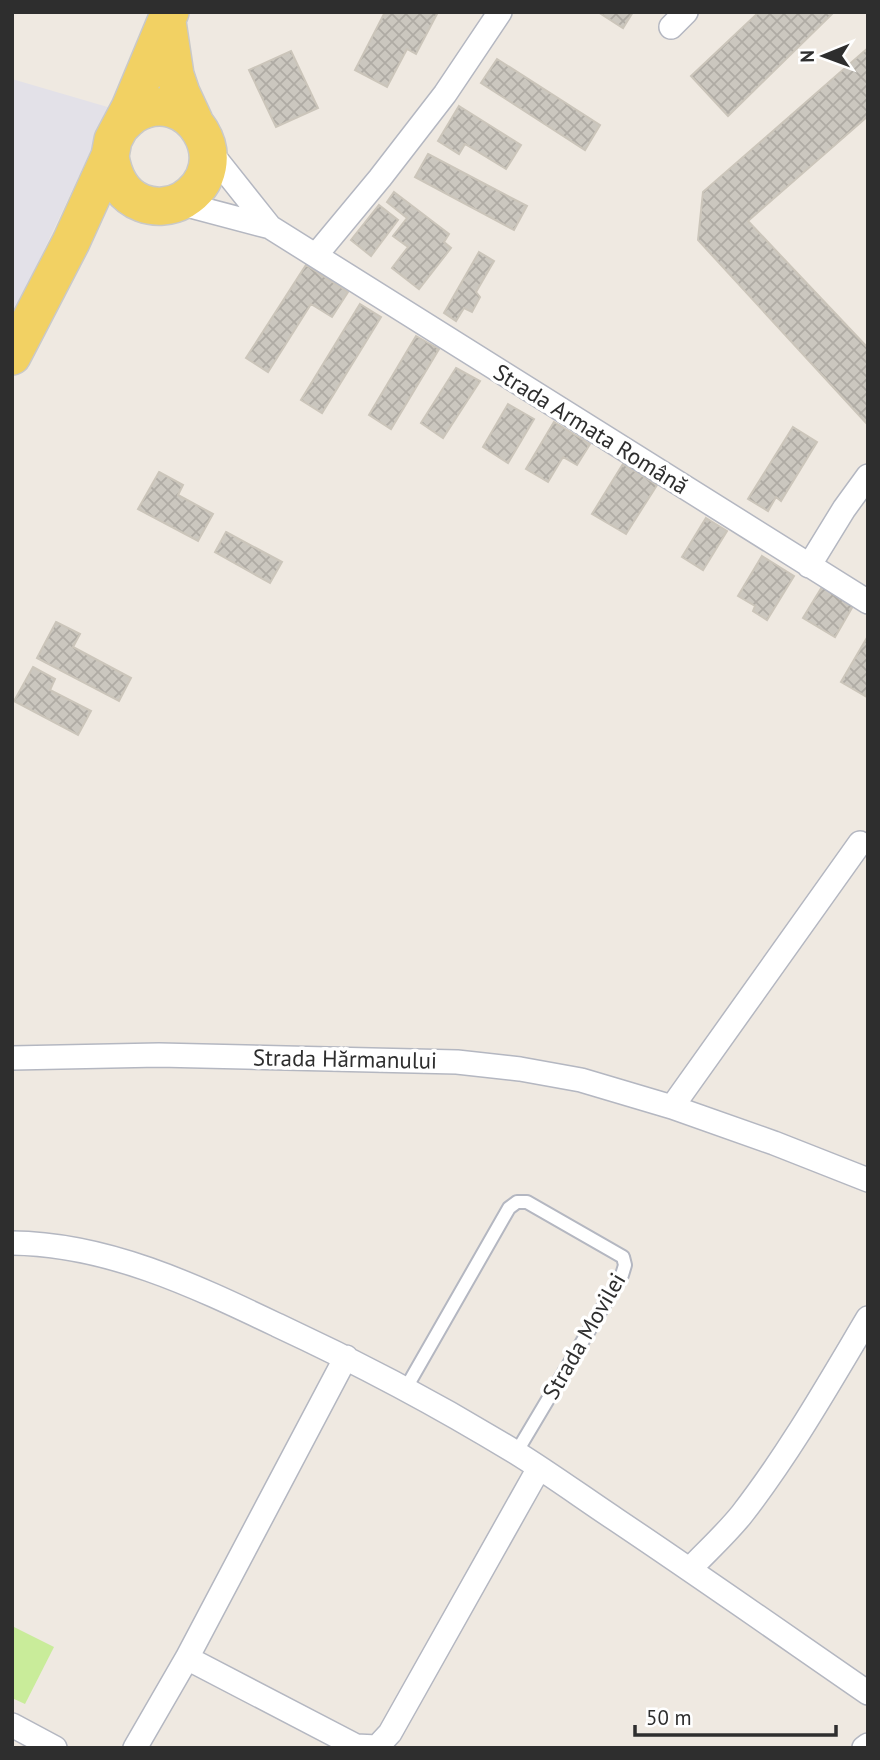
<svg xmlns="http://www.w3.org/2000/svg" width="880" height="1760" viewBox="0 0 880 1760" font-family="'PT Sans',sans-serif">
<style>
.industrial{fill:#e3e1e8}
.pitch{fill:#c9ec9a}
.building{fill:url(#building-cross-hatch);stroke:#cbc5ba;stroke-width:2}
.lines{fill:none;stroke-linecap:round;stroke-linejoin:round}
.lane-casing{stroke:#b4b7c1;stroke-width:16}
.street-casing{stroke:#b4b7c1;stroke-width:26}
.primary-casing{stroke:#c9c9c9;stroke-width:40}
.lane{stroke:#fff;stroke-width:12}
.street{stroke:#fff;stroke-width:23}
.primary{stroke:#f2d163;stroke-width:37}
.labels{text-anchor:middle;stroke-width:7;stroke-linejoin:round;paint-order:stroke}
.street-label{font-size:23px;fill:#2e2e2e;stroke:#fff}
</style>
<defs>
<pattern id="building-cross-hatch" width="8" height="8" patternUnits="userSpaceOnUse" patternTransform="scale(1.75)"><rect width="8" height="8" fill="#cbc7bf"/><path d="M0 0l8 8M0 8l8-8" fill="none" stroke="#afaba4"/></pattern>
</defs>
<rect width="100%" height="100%" fill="#efe9e1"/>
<path class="industrial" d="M12 79 111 108 12 318Z"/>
<path class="pitch" d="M12 1626 54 1647 25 1704 12 1698Z"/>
<path class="building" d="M385 12H438L416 54 407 49 387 87 355 70Z
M598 12H633L623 28Z
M759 12H834L728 116 691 76Z
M868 48V116L748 221 868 348 867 424 698 240 703 192Z
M291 51 318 108 276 127 249 70Z
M497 59 600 125 585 150 481 83Z
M459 106 521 145 506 169 465 144 459 154 438 141Z
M428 154 527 206 514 230 415 177Z
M394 192 449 234 444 242 451 248 419 289 392 268 408 247 393 236 407 218 387 202Z
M379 205 398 220 371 256 351 240Z
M479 252 494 261 476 292 480 297 472 312 464 308 456 321 444 313Z
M306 265 348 292 332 317 311 304 268 372 246 358Z
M360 304 381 317 322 413 301 400Z
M416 336 439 349 391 429 369 415Z
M456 368 480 381 443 438 421 423Z
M508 404 534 419 508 463 483 447Z
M554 422 590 444 577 465 563 457 548 482 526 469Z
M793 427 817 442 781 501 776 497 768 511 748 499Z
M623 464 657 485 626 534 592 514Z
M159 472 183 485 178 495 213 514 198 541 138 509Z
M706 518 727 531 703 570 682 557Z
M226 532 282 562 270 583 215 552Z
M762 556 794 576 767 620 753 611 755 606 738 596Z
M822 587 853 606 835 637 803 618Z
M56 622 80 634 73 647 131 678 119 701 37 658Z
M868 636V695L867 697 841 682Z
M33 667 55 679 50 690 91 711 78 735 14 701Z"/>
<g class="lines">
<g class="lane-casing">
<path id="lane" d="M406 1388 509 1208 517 1202H527L623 1257 625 1265 622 1275 516 1453"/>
</g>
<g class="street-casing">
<path id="street" d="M671 27 686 12
M208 149 270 227 868 602
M179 203 270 227
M316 255 380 178 445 94 500 12
M809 566 844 509 868 476
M12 1058 159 1055 457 1062 520 1069 581 1080 672 1107 774 1143 868 1180
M672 1107 860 843
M12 1243C107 1244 193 1285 277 1325 359 1363 438 1405 515 1452 549 1473 582 1497 615 1519 700 1576 784 1635 868 1693
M690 1569C707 1551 726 1534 742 1514 790 1452 828 1385 868 1318
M187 1658 356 1746 377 1747 390 1733 539 1468
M12 1725 55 1748
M135 1748 187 1658 346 1357
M864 1748 868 1745"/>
</g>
<g class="primary-casing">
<path id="primary" d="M167 22 175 75 181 93 194 121
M110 156C113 176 121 195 142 203 155 208 171 207 183 200 241 164 188 81 133 115 129 118 125 122 121 126
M12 356 71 242 110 156 113 140 130 108 170 12"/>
</g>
<use href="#lane" class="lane"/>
<use href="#street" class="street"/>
<use href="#primary" class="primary"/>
</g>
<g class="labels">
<g class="street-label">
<text transform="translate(591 429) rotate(32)" y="8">Strada Armata Română</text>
<text transform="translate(345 1059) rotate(1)" y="8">Strada Hărmanului</text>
<text transform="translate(584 1336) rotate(-60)" y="8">Strada Movilei</text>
</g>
</g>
<rect width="880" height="1760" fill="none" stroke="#2e2e2e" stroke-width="28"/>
<g transform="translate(824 56) rotate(269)" stroke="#ffffff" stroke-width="5" paint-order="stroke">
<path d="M0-5L12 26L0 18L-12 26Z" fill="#2e2e2e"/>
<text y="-10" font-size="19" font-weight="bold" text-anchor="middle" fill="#2e2e2e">N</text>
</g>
<path d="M635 1725v10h201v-10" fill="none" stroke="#2e2e2e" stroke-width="3.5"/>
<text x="646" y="1725" font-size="21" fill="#2e2e2e" stroke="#ffffff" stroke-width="5" paint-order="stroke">50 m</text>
</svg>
